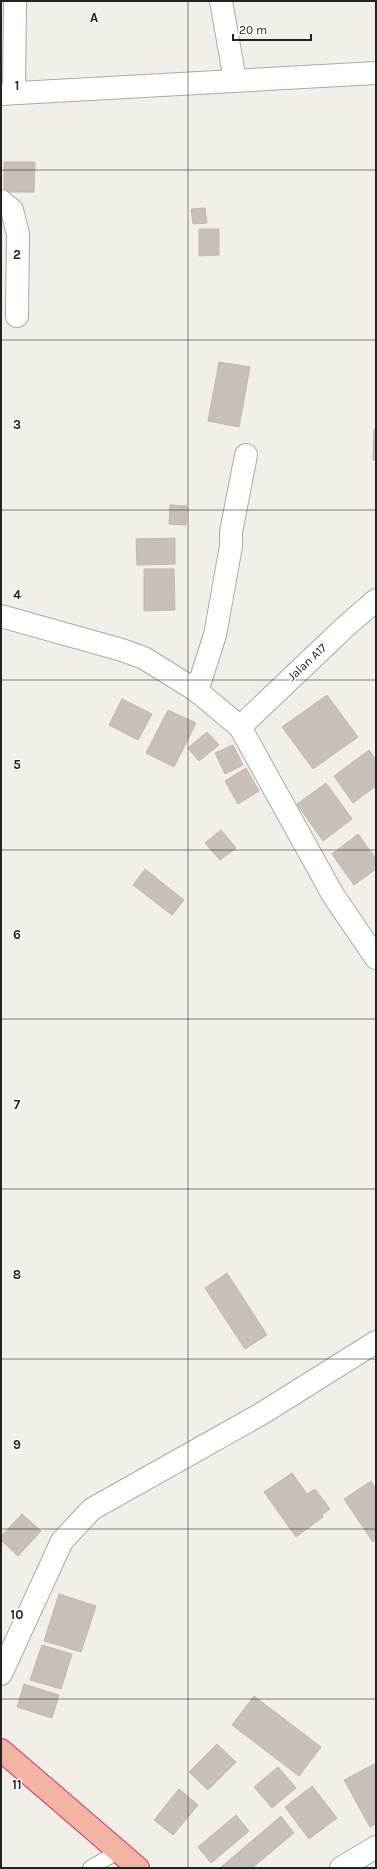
<svg xmlns="http://www.w3.org/2000/svg" width="377" height="1869" viewBox="0 0 377 1869" font-family="Karla,sans-serif">
<style>
.building{fill:#c7bfb8;stroke:#c4b6ab}
.lines{fill:none;stroke-linecap:round;stroke-linejoin:round}
.service-casing{stroke:#a9a9a9;stroke-width:16}
.minor-casing{stroke:#a9a9a9;stroke-width:24}
.trunk-casing{stroke:#dc2a67;stroke-width:24}
.service{stroke:#fff;stroke-width:14}
.minor{stroke:#fff;stroke-width:22}
.trunk{stroke:#f2b4a3;stroke-width:22}
.grid{fill:none;stroke:#222;stroke-width:1;stroke-opacity:0.55}
.labels{text-anchor:middle;stroke-width:3;stroke-linejoin:round;paint-order:stroke}
.street-label{font-size:12px;fill:#222;stroke:#fff}
.grid-label{font-size:13px;text-anchor:middle;font-weight:bold;fill:#222;stroke:#fff;stroke-width:3;stroke-linejoin:round;paint-order:stroke}
</style>
<rect width="100%" height="100%" fill="#f2efe9"/>
<path class="building" d="M4 162H35L34 192H4Z
M205 208 207 223 193 224 191 209Z
M199 229H219V255L199 256Z
M219 362 250 367 239 427 208 421Z
M374 429H376V460H373Z
M170 505 187 506 186 525 169 524Z
M175 538V564L137 565 136 539Z
M144 569H174L175 610 144 611Z
M327 695 358 737 313 769 282 727Z
M122 699 152 714 138 740 109 725Z
M168 710 196 723 174 767 146 753Z
M207 732 219 745 199 761 188 748Z
M233 745 243 765 225 774 215 753Z
M369 750 376 760V786L353 803 334 776Z
M246 768 259 791 238 804 225 781Z
M326 783 352 819 323 841 297 804Z
M221 830 236 848 220 860 205 843Z
M358 834 376 859V869L354 885 332 854Z
M145 869 184 900 172 915 133 885Z
M227 1273 267 1335 245 1349 205 1288Z
M292 1473 307 1494 315 1489 330 1509 322 1515 323 1517 296 1537 264 1492Z
M371 1481 376 1489V1539L373 1542 344 1499Z
M22 1514 41 1531 18 1556 1 1540V1536Z
M59 1594 96 1606 81 1652 44 1641Z
M42 1645 72 1654 61 1689 30 1680Z
M24 1684 59 1695 52 1718 17 1707Z
M254 1696 321 1747 299 1776 232 1725Z
M217 1744 236 1762 208 1790 189 1772Z
M376 1763V1824L370 1827 344 1780Z
M278 1767 296 1788 272 1808 254 1787Z
M312 1786 337 1818 309 1839 285 1807Z
M179 1789 198 1805 173 1835 154 1820Z
M236 1815 249 1831 211 1863 198 1847Z
M281 1816 294 1833 252 1868H220Z"/>
<g class="lines">
<g class="service-casing">
<path id="service" d="M90 1868 119 1851"/>
</g>
<g class="minor-casing">
<path id="minor" d="M221 1 235 80
M14 93 15 1
M1 94 376 73
M1 201 12 210 18 234 17 316
M1 616 122 650 144 658 197 691 240 727 333 895 376 958
M197 691 215 635 231 546V532L246 455
M240 727 345 627 376 600
M1 1674 62 1541 92 1509 261 1414 376 1342
M341 1868 376 1847"/>
</g>
<g class="trunk-casing">
<path id="trunk" d="M1 1750 138 1868"/>
</g>
<use href="#service" class="service"/>
<use href="#minor" class="minor"/>
<use href="#trunk" class="trunk"/>
</g>
<path class="grid" d="M188 1V1868M1 170H376M1 340H376M1 510H376M1 680H376M1 850H376M1 1019H376M1 1189H376M1 1359H376M1 1529H376M1 1699H376"/>
<g class="labels">
<g class="street-label">
<text transform="translate(307 662) rotate(-43)" y="4">Jalan A17</text>
</g>
</g>
<g class="grid-label">
<text x="94" y="22">A</text>
<text x="17" y="90">1</text>
<text x="17" y="259">2</text>
<text x="17" y="429">3</text>
<text x="17" y="599">4</text>
<text x="17" y="769">5</text>
<text x="17" y="939">6</text>
<text x="17" y="1109">7</text>
<text x="17" y="1279">8</text>
<text x="17" y="1449">9</text>
<text x="17" y="1619">10</text>
<text x="17" y="1789">11</text>
</g>
<rect width="377" height="1869" fill="none" stroke="#222222" stroke-width="4"/>
<path d="M233 34v6h78v-6" fill="none" stroke="#222222" stroke-width="2"/>
<text x="239" y="34" font-size="12" fill="#222222" stroke="#ffffff" stroke-width="3" paint-order="stroke">20 m</text>
</svg>
